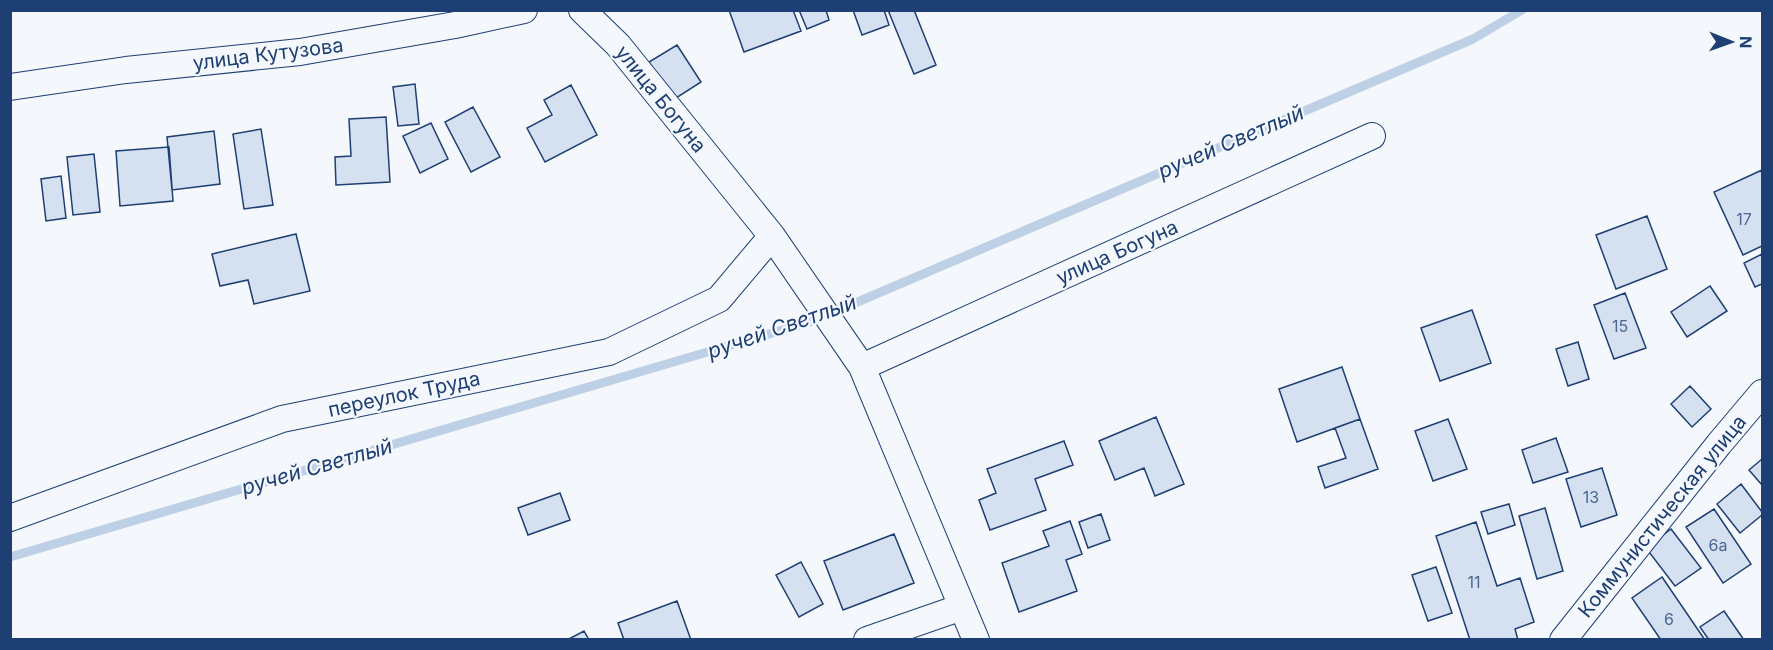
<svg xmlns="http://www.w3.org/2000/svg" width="1773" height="650" viewBox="0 0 1773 650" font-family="Inter,sans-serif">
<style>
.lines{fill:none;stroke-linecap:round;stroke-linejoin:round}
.stream{stroke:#bed0e5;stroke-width:9}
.building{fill:#d5e0f0;stroke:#1d3f73;stroke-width:1.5}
.street-casing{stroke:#1d3f73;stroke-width:28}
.street{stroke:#f4f7fb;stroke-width:26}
.labels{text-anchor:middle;stroke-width:4.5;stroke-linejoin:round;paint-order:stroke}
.number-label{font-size:16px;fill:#4b6792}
.street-label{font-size:20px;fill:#1d3f73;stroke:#f4f7fb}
.water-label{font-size:21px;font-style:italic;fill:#1d3f73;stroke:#f4f7fb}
</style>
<rect width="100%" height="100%" fill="#f4f7fb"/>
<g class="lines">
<path class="stream" d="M10 557 813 321 1473 39 1522 10"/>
</g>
<path class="building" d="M729 10H793L801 31 744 52Z
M799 10H826L829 20 807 29Z
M853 10H884L889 25 862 35Z
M888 10H914L936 65 914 74Z
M677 45 701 82 673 100 649 62Z
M415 84 419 124 398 126 393 87Z
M571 85 597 135 545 162 527 128 552 115 544 100Z
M473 107 500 157 471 172 445 122Z
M386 117 390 182 336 185 335 157 351 156 349 119Z
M431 123 448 159 420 173 403 136Z
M261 129 273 205 244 209 233 134Z
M214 131 220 184 172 190 167 137Z
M169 147 173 201 120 206 116 151Z
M94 154 100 212 73 215 67 157Z
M1762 170V246L1743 255 1714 192Z
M61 176 66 218 46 221 41 179Z
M1647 216 1667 269 1616 289 1596 235Z
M296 234 310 291 254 304 248 280 220 286 212 254Z
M1762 254V284L1755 287 1744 263Z
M1710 286 1727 311 1687 337 1671 312Z
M1625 293 1646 348 1614 359 1594 305Z
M1472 310 1491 363 1440 381 1421 328Z
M1578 342 1589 379 1568 386 1556 349Z
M1342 367 1360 419 1297 442 1279 389Z
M1690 386 1711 409 1692 427 1671 404Z
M1156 417 1184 484 1155 496 1144 468 1115 480 1099 441Z
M1360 419 1378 469 1325 488 1318 467 1346 458 1335 428Z
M1448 419 1467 469 1433 481 1415 431Z
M1556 438 1568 472 1533 483 1522 450Z
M1064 441 1073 465 1035 479 1046 510 990 530 979 500 996 493 987 469Z
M1762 459V485L1749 470Z
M1602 468 1617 515 1581 527 1566 479Z
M1741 484 1762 512V515L1740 533 1717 504Z
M560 493 570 520 528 535 518 508Z
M1509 504 1515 525 1488 534 1481 512Z
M1545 508 1563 571 1537 579 1519 516Z
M1714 509 1751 564 1723 583 1686 527Z
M1101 514 1110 540 1088 548 1079 522Z
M1070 521 1082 554 1066 560 1077 591 1019 612 1002 563 1049 546 1043 531Z
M1476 522 1497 586 1520 578 1534 622 1515 629 1518 640H1470L1436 536Z
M1671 529 1701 568 1675 586 1646 548Z
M894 534 914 583 843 610 824 561Z
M801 562 823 604 799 617 776 575Z
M1436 567 1452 613 1428 621 1412 575Z
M1662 577 1705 640H1661L1632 598Z
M677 601 691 640H624L618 623Z
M1724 611 1744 640H1709L1700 627Z
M584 631 589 640H567Z"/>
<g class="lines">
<g class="street-casing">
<path id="street" d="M582 10 618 45 772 236 862 367 976 640
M10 87 126 70 300 52 455 25 524 10
M862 367 1372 136
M10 518 282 419 609 352 719 299 772 236
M867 640 962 607
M1563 640 1719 444 1762 393"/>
</g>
<use href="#street" class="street"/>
</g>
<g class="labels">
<g class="number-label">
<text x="1744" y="225">17</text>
<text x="1620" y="332">15</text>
<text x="1591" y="503">13</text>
<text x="1718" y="551">6а</text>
<text x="1474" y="588">11</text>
<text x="1669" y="625">6</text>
</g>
<g class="street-label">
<text transform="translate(268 54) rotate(-7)" y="7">улица Кутузова</text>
<text transform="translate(661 99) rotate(51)" y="7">улица Богуна</text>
<text transform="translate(1117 252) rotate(-24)" y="7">улица Богуна</text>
<text transform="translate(404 394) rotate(-12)" y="7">переулок Труда</text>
<text transform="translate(1662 516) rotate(-51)" y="7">Коммунистическая улица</text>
</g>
<g class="water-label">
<text transform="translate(1231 142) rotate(-23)" y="7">ручей Светлый</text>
<text transform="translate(782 327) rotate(-19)" y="7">ручей Светлый</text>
<text transform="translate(317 467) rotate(-16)" y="7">ручей Светлый</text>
</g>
</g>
<rect width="1773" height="650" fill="none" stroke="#1d3f73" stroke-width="24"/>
<g transform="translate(1731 42) rotate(91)" stroke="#f4f7fb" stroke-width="4.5" paint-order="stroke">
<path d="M0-4.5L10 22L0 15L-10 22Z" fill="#1d3f73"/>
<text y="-9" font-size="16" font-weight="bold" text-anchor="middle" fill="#1d3f73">N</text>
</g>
</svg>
